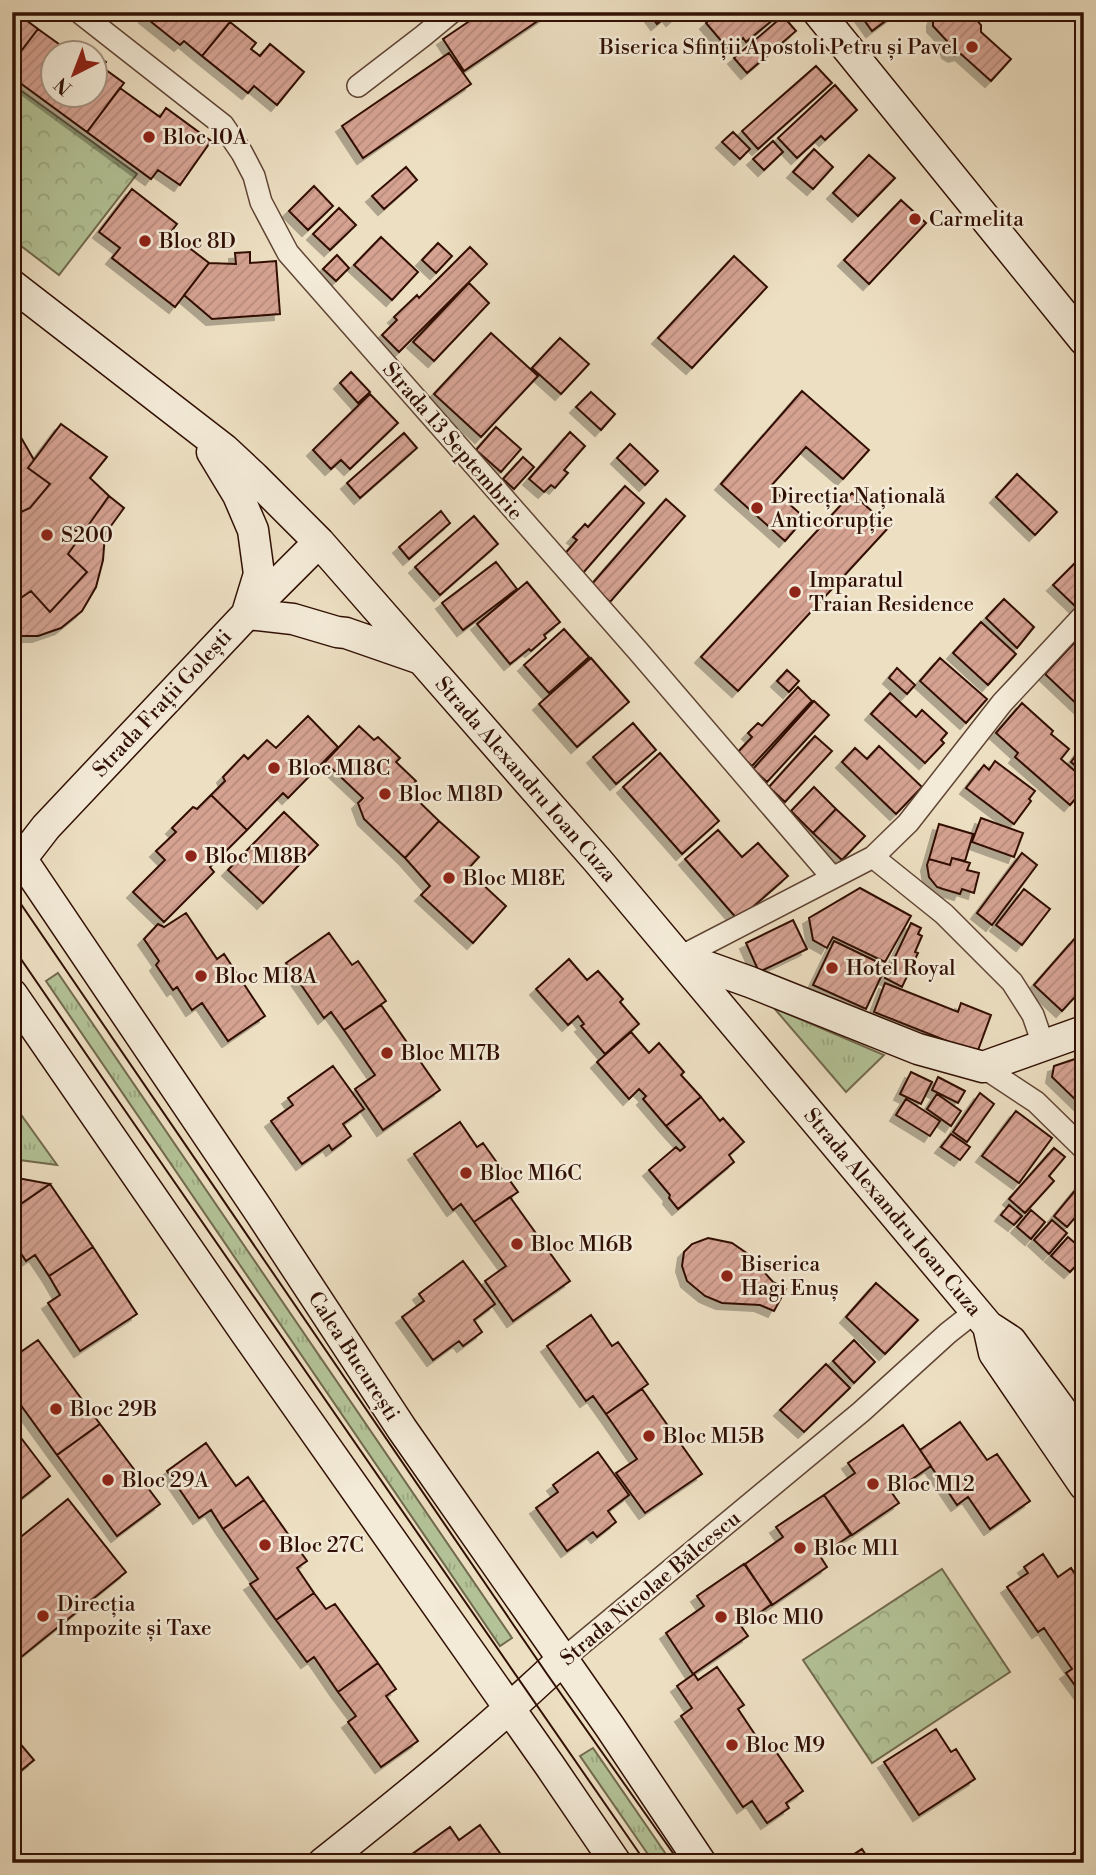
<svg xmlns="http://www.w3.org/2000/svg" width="1096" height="1875" viewBox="0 0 1096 1875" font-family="'Libre Bodoni',serif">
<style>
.grass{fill:url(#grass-tufts);stroke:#726a4e;stroke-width:2}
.park{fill:url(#park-crowns);stroke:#726a4e;stroke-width:2}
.building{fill:url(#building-hatch);stroke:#311004;stroke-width:2;filter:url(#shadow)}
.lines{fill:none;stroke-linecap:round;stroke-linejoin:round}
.street-casing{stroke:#604434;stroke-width:24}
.secondary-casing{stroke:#311004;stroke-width:33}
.street{stroke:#f3ead7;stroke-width:21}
.secondary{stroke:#f3ead7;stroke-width:30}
.tram{stroke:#311004;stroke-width:2}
.poi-dot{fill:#8f2418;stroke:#f3ead7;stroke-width:2.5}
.labels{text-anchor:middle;stroke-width:5;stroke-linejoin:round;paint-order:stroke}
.poi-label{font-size:21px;fill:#311004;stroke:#f3ead7;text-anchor:start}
.street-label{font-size:21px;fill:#311004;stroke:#f3ead7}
</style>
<defs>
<pattern id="grass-tufts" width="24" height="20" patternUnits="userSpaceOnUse" patternTransform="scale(1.75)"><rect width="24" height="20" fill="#b3c397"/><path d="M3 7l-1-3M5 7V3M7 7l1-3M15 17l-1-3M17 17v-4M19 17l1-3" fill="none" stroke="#9aa680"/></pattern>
<pattern id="park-crowns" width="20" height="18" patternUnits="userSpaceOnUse" patternTransform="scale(1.75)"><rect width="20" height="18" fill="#b3c397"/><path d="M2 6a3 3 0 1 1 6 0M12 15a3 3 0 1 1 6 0" fill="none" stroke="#9aa680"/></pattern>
<pattern id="building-hatch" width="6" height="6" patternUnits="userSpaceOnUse" patternTransform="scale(1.75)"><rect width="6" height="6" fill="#d6a393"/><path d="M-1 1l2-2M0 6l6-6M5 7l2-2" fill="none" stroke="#b88b7d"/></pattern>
<filter id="shadow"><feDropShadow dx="-6" dy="6" stdDeviation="0" flood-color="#0004"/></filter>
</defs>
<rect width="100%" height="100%" fill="#eddfc2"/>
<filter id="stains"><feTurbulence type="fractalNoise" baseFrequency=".00286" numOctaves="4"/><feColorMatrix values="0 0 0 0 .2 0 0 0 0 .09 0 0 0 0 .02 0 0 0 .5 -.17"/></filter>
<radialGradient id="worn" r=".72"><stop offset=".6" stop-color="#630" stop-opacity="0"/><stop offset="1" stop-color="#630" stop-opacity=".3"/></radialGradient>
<path class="grass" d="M58 973 512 1638 500 1646 46 981Z
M774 1008 884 1055 846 1092Z
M12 1102 57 1165 12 1159Z
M593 1748 672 1863H654L580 1756Z"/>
<path class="park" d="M12 84 137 174 59 275 12 239Z
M942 1569 1010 1672 872 1763 803 1660Z"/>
<path class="building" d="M12 12H15L38 29 12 63Z
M143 12H218L230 22 202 56 184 41 180 45 145 17 146 15Z
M483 12H551L464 71 443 39Z
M648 12H681L672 20 668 15 657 24Z
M719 12H778L780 14 746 42 743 38 729 50 706 23Z
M860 12H894L895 14 872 31 859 13Z
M936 12H959L966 19 975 18 981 25V32L1011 59 991 81 961 54 954 56 948 52 946 45 947 41 933 26V20Z
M783 16 796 31 747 73 734 58Z
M230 22 256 43 251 49 260 56 270 44 304 72 277 105 254 86 248 93 202 56Z
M38 29 70 52H52V94H94V54L106 62 102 67 124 83 87 132 12 77V63Z
M449 53 471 84 363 158 342 126Z
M816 66 832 83 758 149 742 131Z
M835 85 857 110 825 140 821 136 797 158 778 138Z
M120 88 160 117 166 108 211 141 180 185 158 170 151 179 87 132Z
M733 132 750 149 740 159 722 142Z
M773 141 783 152 764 170 753 159Z
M814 149 833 167 813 189 793 172Z
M869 155 895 178 858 216 833 193Z
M406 167 417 180 384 209 372 196Z
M314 186 333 206 308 230 289 211Z
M132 189 177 224 170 233 209 263 175 307 112 258 120 248 99 232Z
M901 200 926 223 869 284 844 260Z
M339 208 356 225 330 250 313 234Z
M381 237 418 272 392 300 354 265Z
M438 243 452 256 436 273 422 260Z
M470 247 487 264 399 352 382 335 397 320 394 317 417 295 419 298Z
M250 252V263L276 261 280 314 212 319 184 295 209 263 236 264 235 253Z
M337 255 349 268 336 281 323 269Z
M734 256 767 287 692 368 658 338Z
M469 283 489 303 434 361 413 342Z
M491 333 538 376 481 437 434 394Z
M560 338 589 364 561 394 532 368Z
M351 372 370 392 358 403 340 383Z
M802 391 869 450 843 479 806 447 770 487 805 518 785 541 721 484Z
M591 392 615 414 601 430 576 407Z
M370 394 398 423 350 469 341 460 331 469 313 450Z
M61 424 107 457 90 478 109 496 68 554 87 572 50 612 31 591 12 604V516L30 508 50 484 28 468Z
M12 426 19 434 34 460 28 468 50 484 30 508 12 516Z
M496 427 521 449 501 472 476 450Z
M570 432 585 446 564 470 568 473 555 488 551 485 544 492 529 479Z
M404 433 417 448 360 498 347 483Z
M630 444 658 471 645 485 617 458Z
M523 457 534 467 514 489 503 479Z
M1017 474 1057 512 1035 535 996 497Z
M625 486 644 503 583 573 563 556 577 540 573 537 585 524 588 527Z
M852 493 889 527 738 691 701 657Z
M109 496 124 508 105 534 103 560 96 587 82 611 61 628 38 636H12V604L31 591 50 612 87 572 68 554Z
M666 499 685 516 610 602 591 585Z
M441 511 450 523 409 559 399 547Z
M474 516 498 544 440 595 415 567Z
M1084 554V597L1075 606 1053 585Z
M496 562 517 589 463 630 442 603Z
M527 582 560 622 544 635 546 638 531 651 529 649 510 664 477 624Z
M1004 599 1034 627 1017 648 986 618Z
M981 622 1016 654 988 685 953 653Z
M564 629 589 657 549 693 524 665Z
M1076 641 1084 649V711L1045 674Z
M591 658 629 702 577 747 539 704Z
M940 658 987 699 966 723 920 681Z
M897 668 915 685 907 694 889 678Z
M787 670 799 681 789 692 777 681Z
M798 687 812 701 752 766 737 753 752 737 748 733 758 723 762 726Z
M890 693 916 717 922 710 947 733 941 740 944 743 925 763 871 714Z
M814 701 829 715 767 782 753 769Z
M1022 703 1053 731 1051 734 1069 749 1061 759 1084 779V789L1070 805 1015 757 1018 753 996 733Z
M308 716 338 747 288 798 283 793 247 830 211 795 225 781 223 777 244 755 248 759 267 740 276 748Z
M633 723 656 750 616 784 593 757Z
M359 726 374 740 378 737 400 758 396 762 416 781 407 790 439 821 405 858 364 819 358 803 363 798 325 762Z
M815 736 832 751 785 802 769 787Z
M879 746 922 787 896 814 842 762 855 748 867 759Z
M1083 746H1084V773L1071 762Z
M660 753 719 821 682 854 623 787Z
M995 761 1035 791 1029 799 1031 801 1014 824 966 788 984 765 989 770Z
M814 787 836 809 813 833 791 811Z
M211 795 247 830 210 867 214 872 164 922 133 892 165 860 156 851 176 832 172 828 193 807 197 809Z
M836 809 865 836 842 860 813 833Z
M284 812 318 845 263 903 228 870Z
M981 818 1023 833 1014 857 972 842Z
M439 821 479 857 467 870 506 906 473 943 421 895 430 886 405 858Z
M939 824 973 834 965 861 952 858 950 865 929 859Z
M718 830 742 857 758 843 788 876 738 920 685 859Z
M1022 853 1037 865 992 925 977 913Z
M952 858 970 863 967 870 979 873 974 893 962 889 960 894 943 889 937 887 929 877 927 865 929 859 950 865Z
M860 888 911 916 885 962 833 937 827 948 813 940 809 918Z
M1024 889 1050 909 1022 945 996 925Z
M186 913 217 959 224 954 265 1016 228 1041 202 1003 192 1010 177 987 173 990 156 965 159 961 144 939 158 924 164 927Z
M793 920 807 949 759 972 746 943Z
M911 923 921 928 918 934 922 936 915 952 918 953 902 987 885 978Z
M329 933 352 965 358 961 386 1001 344 1030 331 1012 324 1018 286 963Z
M1075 938 1084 945V987L1062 1011 1034 985Z
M834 941 886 966 866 1009 813 985Z
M569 959 587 980 598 971 623 999 620 1002 639 1024 605 1054 581 1026 584 1024 578 1016 568 1025 536 989Z
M885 983 958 1012 961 1003 991 1015 977 1053 874 1012Z
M381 1005 440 1090 383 1130 355 1089 375 1075 344 1030Z
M631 1032 649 1053 659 1043 684 1072 681 1075 701 1097 666 1126 643 1099 646 1096 639 1089 629 1099 597 1062Z
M1084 1056V1108L1052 1077 1054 1066Z
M333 1066 364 1109 343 1124 351 1136 332 1150 329 1145 302 1164 271 1121 293 1105 288 1098Z
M911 1072 932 1082 921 1104 900 1094Z
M938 1077 965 1091 958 1103 932 1090Z
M980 1093 994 1104 967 1142 953 1132Z
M937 1094 961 1111 951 1126 927 1109Z
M701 1097 720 1121 723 1118 744 1142 729 1155 734 1162 678 1209 669 1198 670 1195 649 1170 676 1147 680 1151 685 1147 666 1126Z
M906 1099 940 1121 930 1136 896 1115Z
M1016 1111 1052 1138 1019 1183 982 1156Z
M460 1122 477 1147 483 1143 518 1192 474 1222 461 1204 453 1210 414 1154Z
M951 1134 970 1147 960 1160 941 1147Z
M1054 1148 1065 1157 1049 1176 1054 1181 1025 1213 1009 1199Z
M12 1177 50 1184 12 1210Z
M1082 1182 1084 1183V1207L1067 1227 1054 1216Z
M50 1184 93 1247 49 1276 35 1255 26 1261 12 1240V1210Z
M510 1197 570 1281 513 1321 485 1281 506 1266 474 1222Z
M1009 1205 1022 1216 1014 1225 1001 1215Z
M1031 1210 1045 1222 1031 1239 1017 1227Z
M1052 1220 1067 1233 1049 1254 1034 1240Z
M1068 1237 1084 1251V1257L1070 1272 1051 1256Z
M708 1238 732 1243 748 1254 773 1282 786 1289 774 1311 760 1305 722 1303 705 1296 687 1281 682 1266 684 1252 692 1244Z
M93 1247 137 1314 80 1351 48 1303 60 1295 49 1276Z
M463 1261 495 1304 474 1320 482 1332 463 1346 459 1341 433 1360 402 1317 424 1301 419 1294Z
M876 1283 918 1320 885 1354 846 1317Z
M591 1315 612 1346 618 1342 648 1384 606 1414 593 1396 586 1401 547 1346Z
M38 1340 100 1424 57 1455 12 1393V1358Z
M854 1340 875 1362 854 1383 833 1361Z
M826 1364 850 1388 804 1432 780 1410Z
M642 1389 702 1474 645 1513 616 1473 637 1459 606 1414Z
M960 1422 987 1460 997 1454 1030 1501 990 1529 968 1497 957 1505 920 1450Z
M100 1424 160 1504 117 1536 57 1455Z
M903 1425 931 1466 892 1493 899 1503 852 1535 824 1495 855 1473 848 1463Z
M12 1426 50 1476 12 1506Z
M206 1443 236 1486 248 1477 264 1500 223 1529 211 1510 199 1518 167 1471Z
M598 1452 629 1495 608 1511 616 1522 597 1537 593 1532 567 1551 536 1508 558 1492 553 1485Z
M824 1495 851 1535 820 1556 827 1567 772 1605 745 1564 783 1537 776 1527Z
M68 1499 126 1572 15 1662 12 1659V1544Z
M264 1500 307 1561 297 1568 314 1593 276 1620 250 1584 258 1579 223 1529Z
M1043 1554 1058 1577 1071 1568 1084 1588V1698L1066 1673 1072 1669 1048 1634 1044 1628 1038 1632 1007 1587 1028 1573 1024 1567Z
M744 1564 772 1604 741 1626 748 1636 693 1674 666 1633 704 1606 697 1596Z
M314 1593 326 1609 335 1604 378 1663 338 1692 314 1657 307 1662 276 1620Z
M378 1663 396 1689 386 1696 418 1741 381 1767 348 1722 356 1716 338 1692Z
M717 1667 744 1705 738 1709 762 1745 766 1750 772 1746 803 1791 786 1803 789 1808 767 1823 752 1801 743 1807 681 1716 692 1708 677 1686 694 1674 698 1680Z
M936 1729 951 1752 956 1749 975 1779 919 1815 884 1762Z
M12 1734 34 1760 12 1778Z
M480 1825 507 1863H413L408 1857 450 1827 459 1840Z
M1084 1844V1863H1062Z
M862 1849 871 1863H828L838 1856 842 1862Z"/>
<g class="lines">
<g class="street-casing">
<path id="street" d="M79 12 223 125 242 153 254 176 261 202 288 253 638 651 832 877
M358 86 423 36 452 12
M873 857 944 914 1012 982 1033 1015 1043 1044
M680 957 873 857 908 823 1002 703 1084 615
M983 1067 1036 1102 1084 1149
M562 1660 861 1412 948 1333 976 1311"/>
</g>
<g class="secondary-casing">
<path id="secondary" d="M818 12 1084 340
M12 285 224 449 254 477 319 542 598 861 988 1326 1011 1341 1084 1441
M212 452 238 495 253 530 259 574 248 610
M247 614 293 619 337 632 346 633 418 658
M12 845 257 1208 402 1429 610 1727 701 1863
M12 871 46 827 247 614 319 542
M680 957 750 982 918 1049 983 1067 1084 1031
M12 994 245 1332 550 1766 616 1863
M988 1326 994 1353 1084 1485
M323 1863C405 1798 486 1732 562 1660"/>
</g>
<use href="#street" class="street"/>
<use href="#secondary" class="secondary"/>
<path class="tram" d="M12 891 547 1674 680 1863
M12 946 108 1086 646 1863"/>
</g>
<g class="poi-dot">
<circle cx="972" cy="47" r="7"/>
<circle cx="149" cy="137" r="7"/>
<circle cx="915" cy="219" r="7"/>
<circle cx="145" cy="241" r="7"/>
<circle cx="757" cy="508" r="7"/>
<circle cx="47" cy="535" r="7"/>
<circle cx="795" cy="592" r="7"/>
<circle cx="274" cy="768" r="7"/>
<circle cx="385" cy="794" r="7"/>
<circle cx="191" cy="856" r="7"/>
<circle cx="449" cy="878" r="7"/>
<circle cx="832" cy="968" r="7"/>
<circle cx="201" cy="976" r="7"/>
<circle cx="387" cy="1053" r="7"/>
<circle cx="466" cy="1173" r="7"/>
<circle cx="517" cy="1244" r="7"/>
<circle cx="727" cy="1276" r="7"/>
<circle cx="56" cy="1409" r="7"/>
<circle cx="649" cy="1436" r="7"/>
<circle cx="108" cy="1480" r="7"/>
<circle cx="873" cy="1484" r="7"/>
<circle cx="265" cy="1545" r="7"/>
<circle cx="800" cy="1548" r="7"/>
<circle cx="43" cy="1616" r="7"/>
<circle cx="721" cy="1617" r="7"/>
<circle cx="732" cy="1745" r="7"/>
</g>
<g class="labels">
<g class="poi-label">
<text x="958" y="54" text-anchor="end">Biserica Sfinții Apostoli Petru și Pavel</text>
<text x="163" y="144">Bloc 10A</text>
<text x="929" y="226">Carmelita</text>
<text x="159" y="248">Bloc 8D</text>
<text x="771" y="503">Direcția Națională<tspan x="771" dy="24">Anticorupție</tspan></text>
<text x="61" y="542">S200</text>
<text x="809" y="587">Imparatul<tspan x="809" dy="24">Traian Residence</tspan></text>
<text x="288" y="775">Bloc M18C</text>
<text x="399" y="801">Bloc M18D</text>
<text x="205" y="863">Bloc M18B</text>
<text x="463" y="885">Bloc M18E</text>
<text x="846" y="975">Hotel Royal</text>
<text x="215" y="983">Bloc M18A</text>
<text x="401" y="1060">Bloc M17B</text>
<text x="480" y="1180">Bloc M16C</text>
<text x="531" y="1251">Bloc M16B</text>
<text x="741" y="1271">Biserica<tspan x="741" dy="24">Hagi Enuș</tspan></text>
<text x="70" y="1416">Bloc 29B</text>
<text x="663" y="1443">Bloc M15B</text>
<text x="122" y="1487">Bloc 29A</text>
<text x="887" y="1491">Bloc M12</text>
<text x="279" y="1552">Bloc 27C</text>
<text x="814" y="1555">Bloc M11</text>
<text x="57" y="1611">Direcția<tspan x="57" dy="24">Impozite și Taxe</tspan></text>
<text x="735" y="1624">Bloc M10</text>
<text x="746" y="1752">Bloc M9</text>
</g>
<g class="street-label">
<text transform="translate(453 441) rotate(49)" y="7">Strada 13 Septembrie</text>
<text transform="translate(162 703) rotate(-47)" y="7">Strada Frații Golești</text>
<text transform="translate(526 779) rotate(49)" y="7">Strada Alexandru Ioan Cuza</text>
<text transform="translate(893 1212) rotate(50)" y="7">Strada Alexandru Ioan Cuza</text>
<text transform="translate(354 1356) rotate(57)" y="7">Calea București</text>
<text transform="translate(650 1588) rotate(-40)" y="7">Strada Nicolae Bălcescu</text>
</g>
</g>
<rect width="1096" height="1875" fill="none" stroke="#eddfc2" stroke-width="42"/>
<rect x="14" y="14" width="1068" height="1847" fill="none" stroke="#311004" stroke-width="3.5"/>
<rect x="21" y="21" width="1054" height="1833" fill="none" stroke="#311004" stroke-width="2"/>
<g transform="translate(74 74) rotate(222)"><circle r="33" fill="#f3ead7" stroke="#a59383" stroke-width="2"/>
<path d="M0-5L12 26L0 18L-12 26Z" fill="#8f2418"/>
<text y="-10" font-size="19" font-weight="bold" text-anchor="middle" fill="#311004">N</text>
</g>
<rect width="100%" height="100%" filter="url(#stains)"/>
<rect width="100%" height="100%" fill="url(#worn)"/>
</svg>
